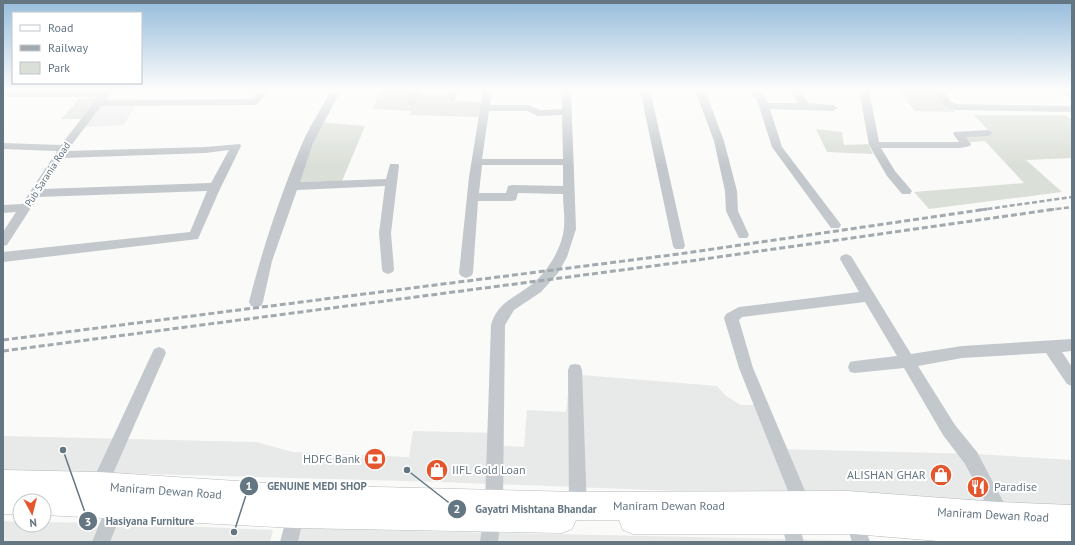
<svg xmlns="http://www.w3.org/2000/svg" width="1075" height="545" viewBox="0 0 1075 545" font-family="'PT Sans',sans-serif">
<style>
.built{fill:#e8e9e9}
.green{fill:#dadfd7}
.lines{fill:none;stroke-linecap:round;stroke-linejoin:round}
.primary-casing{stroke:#b5babe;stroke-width:1}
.minor{fill:#c3c8cc;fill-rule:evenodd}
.primary{fill:#fff;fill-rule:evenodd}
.rail-far1{stroke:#a2aab0;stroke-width:2.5;stroke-dasharray:5 2.5;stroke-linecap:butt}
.rail{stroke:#a2aab0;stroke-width:3;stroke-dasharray:6 3;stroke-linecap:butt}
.labels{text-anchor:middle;stroke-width:4;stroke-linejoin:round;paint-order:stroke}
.street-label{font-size:10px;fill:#657683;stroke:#fff}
.near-poi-label{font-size:12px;fill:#657683;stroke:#fff;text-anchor:end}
.near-street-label{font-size:12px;fill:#657683;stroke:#fff}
.leader{fill:none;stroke:#657683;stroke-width:1.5}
.callout-dot{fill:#657683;stroke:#fff;stroke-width:1.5}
.mark-label{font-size:12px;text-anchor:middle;font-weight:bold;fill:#fff}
.callout-label{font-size:11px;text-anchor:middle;font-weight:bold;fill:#657683;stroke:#fff;stroke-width:4;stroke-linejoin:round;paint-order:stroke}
</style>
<rect width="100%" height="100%" fill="#fafaf8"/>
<path class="built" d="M137 104 123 125 84 127 98 107Z
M570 374 717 386 725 395 740 405H758L780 449 977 454 1072 460V506L440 482 3 470V436L256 442 293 452 409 457 413 431 501 433 502 446 524 447 527 410 566 412Z
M3 521 20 522V525H44V522L110 523 273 530 270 542H3Z
M294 528 456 532 930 542H285Z"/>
<path class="green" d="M380 90 412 91 419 94 454 95 453 101 482 102 478 117 411 115V111L373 109Z
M899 90H937L955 112 915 111Z
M98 98 81 119H61L79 99Z
M974 115H1066L1072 120V158L1026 160 1062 192 929 209 914 192 1024 183 985 141 970 142 963 134 991 133Z
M320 122 365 126 342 181 295 182Z
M816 129 842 132 844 145 868 144 873 154 827 152Z"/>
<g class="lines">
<g class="primary-casing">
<path id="primary" d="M3 470 99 472 298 485 578 492 848 491 998 502 1072 505V542H950L854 534H633L623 530 619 520H576L572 529 562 533 295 528 44 515V501H20V514H3Z"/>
</g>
<path class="minor" d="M104 90H114L106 100 251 99 259 90H269L257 104 254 105 101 106 67 151 205 147 240 144 241 146 220 189 198 239 3 262V252L190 232 207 191 38 197 7 245 3 246V232L16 212 3 213V205L22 204 57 151 3 149V143L61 145 98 97H3V91ZM229 150 211 183 43 189 63 158 205 153Z
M331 90H341L313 143 300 182 386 179 390 164H398L399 166 391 233 394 269 393 272 388 274 383 272 382 269 379 233 385 186 297 190 272 261 263 302 261 306 256 307 251 306 249 302C262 250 281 193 302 144 310 125 322 108 331 90Z
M412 90H422L414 104 411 105 406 102Z
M449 90H459L455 100 452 101 447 98Z
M483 90H493L490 105H529L540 110 562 109 561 90H571L576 229 567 257 558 273 541 292 514 310 505 325 503 503 498 542H480L485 503 491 325C497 303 514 298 531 285 547 272 562 249 564 228 565 216 563 205 563 194L518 193 516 200 512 201H478L473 273 471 276 466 278 461 276 459 273 469 177ZM489 111H527L538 116 562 115 563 159H482ZM482 165H563V186L512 185 508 186 506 193H479Z
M640 90H650L685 246 683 249H675L673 246Z
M695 90H705L724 141 737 191 738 211 749 235 747 238H739L726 211 725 191 714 141Z
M750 90H760L768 103H798L791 90H801L808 103 833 105 838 108 833 111 770 109 782 147 839 222 841 225 839 228H831L772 147 758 103Z
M859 90H869L879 142H959L953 134 954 132 988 130 993 133 988 136 966 137 971 144 970 146 960 148H881L895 171 912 191 910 194H902L887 176 869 145Z
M933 90H943L951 102 956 104 1072 106V112L955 110 944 106Z
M1058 90H1069L1072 92V100Z
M846 254 851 256 911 354 962 346 1072 339V351L1062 352 1072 367V386L1067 384 1046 353 962 358 918 366 955 425 977 452 1004 503 1007 516 1004 522 998 525 992 522 987 505 965 464 943 435 904 368 855 373 850 372 848 367 850 362 855 361 897 356 865 302 742 317 739 320 753 368 811 505 808 511 802 514 796 511 739 368 724 318 726 314 739 307 859 292 840 259 841 256Z
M159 347 164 349 166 353 105 492 99 495 93 492 90 486 93 480 154 349Z
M575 364 580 365 582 370 587 510 584 516 578 519 572 516 569 510 568 370 570 365Z
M117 493 123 496 126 502 110 542H92L111 496Z
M295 505 301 508 304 514 298 542H280L289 508Z
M854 511 860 514 870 542H852L845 520 848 514Z
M790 512 796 515 804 542H786L781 521 784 515Z"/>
<use href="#primary" class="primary"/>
<path class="rail-far1" d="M980 210 1072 197
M1049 210 1072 207"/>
<path class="rail" d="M3 340 679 254 987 209
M3 351 683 262 1056 209"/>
</g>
<linearGradient id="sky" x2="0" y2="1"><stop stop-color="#96bcdc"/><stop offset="0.54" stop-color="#fdfdfc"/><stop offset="1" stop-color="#fdfdfc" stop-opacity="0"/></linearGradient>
<rect width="1075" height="166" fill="url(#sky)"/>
<defs>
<g id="bank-disc" transform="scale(1.15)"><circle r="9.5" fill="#e4572e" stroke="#fff"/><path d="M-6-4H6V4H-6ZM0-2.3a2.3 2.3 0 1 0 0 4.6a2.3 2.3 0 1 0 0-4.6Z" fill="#fff"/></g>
<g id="shop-disc" transform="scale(1.15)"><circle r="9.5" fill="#e4572e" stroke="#fff"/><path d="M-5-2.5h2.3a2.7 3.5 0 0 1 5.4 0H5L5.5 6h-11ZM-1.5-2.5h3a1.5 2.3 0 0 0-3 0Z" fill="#fff"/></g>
<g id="restaurant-disc" transform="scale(1.15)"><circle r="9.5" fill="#e4572e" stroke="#fff"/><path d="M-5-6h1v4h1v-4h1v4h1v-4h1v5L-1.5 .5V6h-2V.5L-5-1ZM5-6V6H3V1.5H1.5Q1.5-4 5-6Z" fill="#fff"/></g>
</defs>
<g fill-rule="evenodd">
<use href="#bank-disc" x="375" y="459"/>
<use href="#shop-disc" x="437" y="470"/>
<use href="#shop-disc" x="941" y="475"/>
<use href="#restaurant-disc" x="978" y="487"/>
</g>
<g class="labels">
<g class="street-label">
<text transform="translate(47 174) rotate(-57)" y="4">Pub Sarania Road</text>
</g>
<g class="near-poi-label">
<text x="360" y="463">HDFC Bank</text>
<text x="452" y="474" text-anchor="start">IIFL Gold Loan</text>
<text x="926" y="479">ALISHAN GHAR</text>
<text x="994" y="491" text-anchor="start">Paradise</text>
</g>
<g class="near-street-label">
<text transform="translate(166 491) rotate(4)" y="4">Maniram Dewan Road</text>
<text x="669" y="510">Maniram Dewan Road</text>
<text transform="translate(993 515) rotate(3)" y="4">Maniram Dewan Road</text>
</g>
</g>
<path class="leader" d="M234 532L249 486M407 470L457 509M63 450L88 521"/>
<g class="callout-dot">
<circle cx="234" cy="532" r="4"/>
<circle cx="407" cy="470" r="4"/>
<circle cx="63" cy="450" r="4"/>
<circle cx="249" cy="486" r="10"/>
<circle cx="457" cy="509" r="10"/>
<circle cx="88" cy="521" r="10"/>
</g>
<g class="mark-label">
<text x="249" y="490">1</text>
<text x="457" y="513">2</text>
<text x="88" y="526">3</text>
</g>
<g class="callout-label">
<text x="317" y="490">GENUINE MEDI SHOP</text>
<text x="536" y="513">Gayatri Mishtana Bhandar</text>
<text x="150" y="525">Hasiyana Furniture</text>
</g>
<rect width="1075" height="545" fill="none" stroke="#657683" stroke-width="8"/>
<rect x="12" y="12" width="130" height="72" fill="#ffffff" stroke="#c1c8cd"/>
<rect x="20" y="25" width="20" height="6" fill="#ffffff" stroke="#c1c8cd"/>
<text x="48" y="32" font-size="12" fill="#657683">Road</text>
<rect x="20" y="45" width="20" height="6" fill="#a2aab0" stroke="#c1c8cd"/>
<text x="48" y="52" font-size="12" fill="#657683">Railway</text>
<rect x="20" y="62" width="20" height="12" fill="#dadfd7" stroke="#c1c8cd"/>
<text x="48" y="72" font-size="12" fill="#657683">Park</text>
<g transform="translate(32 513) rotate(173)"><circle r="19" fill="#ffffff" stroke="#c1c8cd"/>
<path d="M0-3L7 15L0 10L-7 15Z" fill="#e4572e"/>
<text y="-6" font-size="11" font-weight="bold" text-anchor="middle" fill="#657683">N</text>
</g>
</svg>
